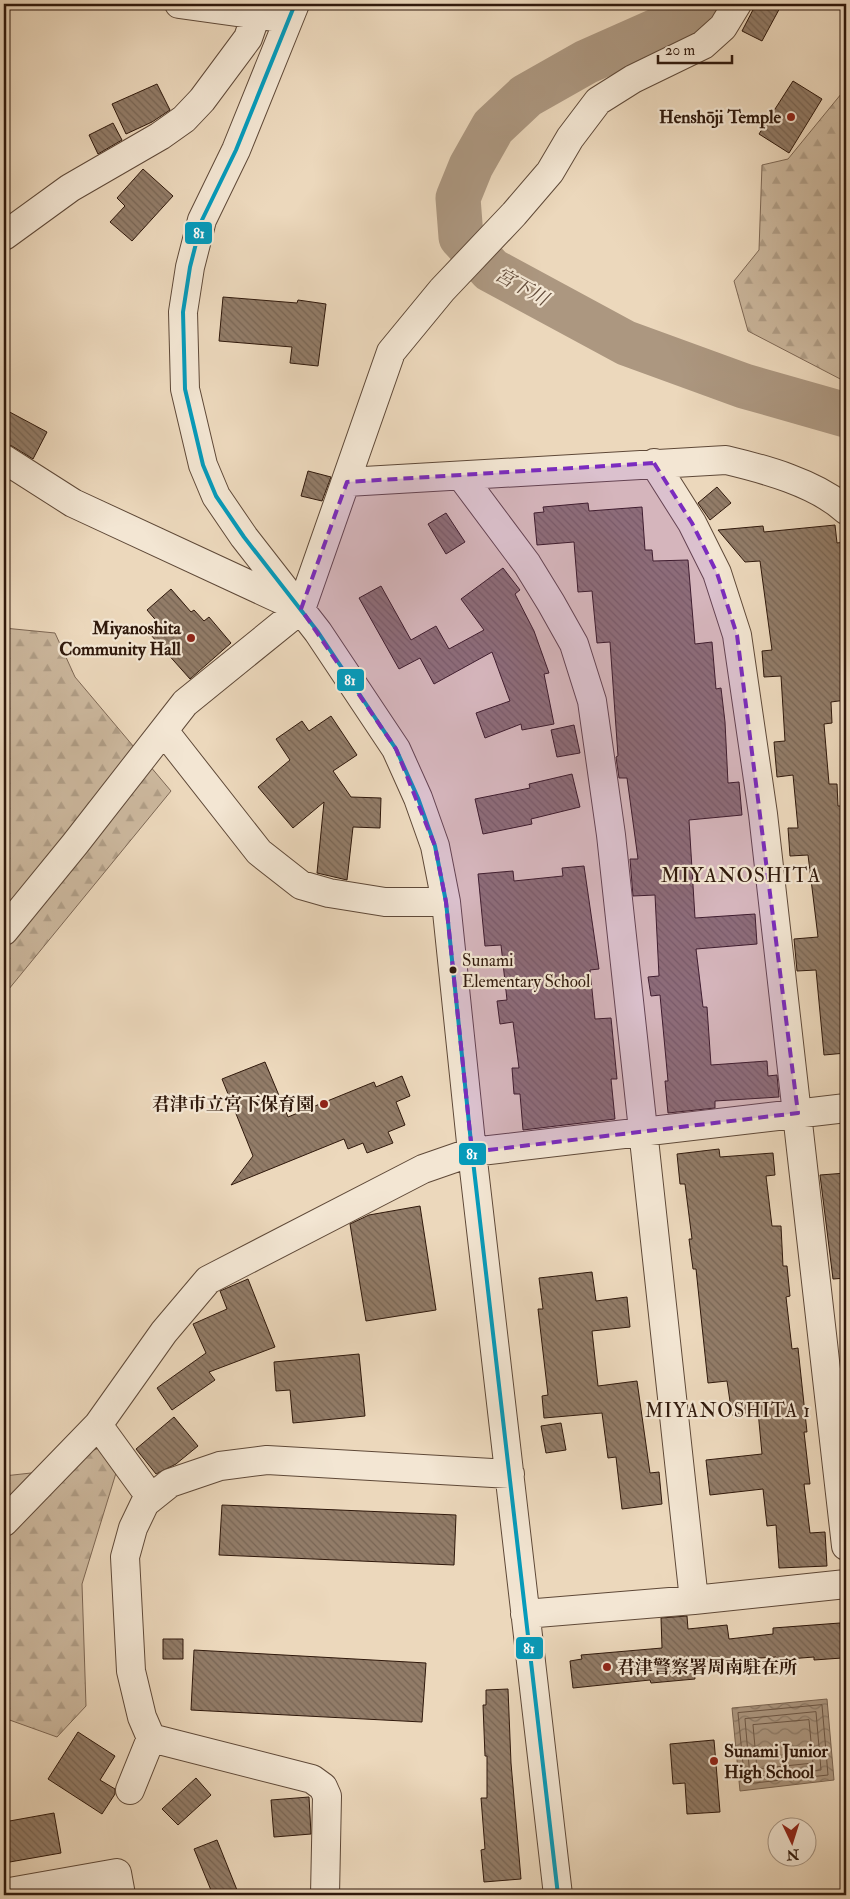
<svg xmlns="http://www.w3.org/2000/svg" width="850" height="1899" viewBox="0 0 850 1899" font-family="'IM FELL Double Pica','Noto Serif JP',serif">
<style>
.forest{fill:url(#forest-firs);stroke:#7e6855}
.water{fill:url(#water-waves);stroke:#7a6552}
.lines{fill:none;stroke-linecap:round;stroke-linejoin:round}
.shore{stroke:#6e5846;stroke-width:1}
.river{stroke:#ac9780;stroke-width:45}
.building{fill:url(#building-back-hatch);stroke:#30190c}
.minor-casing{stroke:#5f4938;stroke-width:30}
.minor{stroke:#f3e6d3;stroke-width:28}
.bus-1-casing{stroke:#f3e6d3;stroke-width:8}
.bus-1{stroke:#059bbb;stroke-width:4}
.marked{fill:#7b2cbf;fill-opacity:0.2;stroke:#7b2cbf;stroke-width:4;stroke-dasharray:10 6;stroke-linejoin:round}
.poi-dot{fill:#8f2418;stroke:#f3e6d3;stroke-width:2}
.bus-dot{fill:#30190c;stroke:#f3e6d3;stroke-width:2}
.labels{text-anchor:middle;stroke-width:4.5;stroke-linejoin:round;paint-order:stroke}
.bus-label{font-size:17px;fill:#30190c;stroke:#f3e6d3;text-anchor:start}
.poi-label{font-size:18px;font-weight:bold;fill:#30190c;stroke:#f3e6d3;text-anchor:end}
.water-label{font-size:19px;font-style:italic;fill:#624b3a;stroke:#f3e6d3}
.neighbourhood-label{font-size:19px;letter-spacing:1px;fill:#30190c;stroke:#f3e6d3}
.quarter-label{font-size:20px;letter-spacing:1px;fill:#30190c;stroke:#f3e6d3}
.line-badge{stroke:#f3e6d3;stroke-width:2}
.badge-label{font-size:14px;text-anchor:middle;font-weight:bold;fill:#fff}
</style>
<defs>
<pattern id="forest-firs" width="22" height="20" patternUnits="userSpaceOnUse" patternTransform="scale(1.25)"><rect width="22" height="20" fill="#ccb89e"/><path d="M5 1l3.5 6h-7zM16 11l3.5 6h-7z" fill="#b09e87"/></pattern>
<pattern id="water-waves" width="16" height="10" patternUnits="userSpaceOnUse" patternTransform="scale(1.25)"><rect width="16" height="10" fill="#ac9780"/><path d="M0 5q4-4 8 0t8 0" fill="none" stroke="#8c7a67"/></pattern>
<pattern id="building-back-hatch" width="6" height="6" patternUnits="userSpaceOnUse" patternTransform="scale(1.25)"><rect width="6" height="6" fill="#927c68"/><path d="M-1 5l2 2M0 0l6 6M5-1l2 2" fill="none" stroke="#786554"/></pattern>
</defs>
<rect width="100%" height="100%" fill="#ecd8bc"/>
<filter id="stains"><feTurbulence type="fractalNoise" baseFrequency=".004" numOctaves="4"/><feColorMatrix values="0 0 0 0 .2 0 0 0 0 .09 0 0 0 0 .02 0 0 0 .5 -.17"/></filter>
<radialGradient id="worn" r=".72"><stop offset=".6" stop-color="#630" stop-opacity="0"/><stop offset="1" stop-color="#630" stop-opacity=".3"/></radialGradient>
<path class="forest" d="M846 88V382L748 331 734 281 759 250 762 165 788 159Z
M4 628 55 633 75 677 171 791 4 995Z
M99 1448 116 1473 82 1584 86 1706 57 1737 4 1718V1476L40 1472Z"/>
<path class="water" d="M827 1699 834 1780 740 1791 732 1708Z"/>
<g class="lines">
<path class="shore" d="M822 1705 828 1775 745 1784 738 1713Z
M816 1712 821 1770 750 1777 745 1719Z
M809 1720 813 1763 757 1769 753 1725Z"/>
<path class="river" d="M698 4 681 20 586 62 526 96 493 127 471 166 458 198 461 237 491 270 626 343 744 386 846 415"/>
</g>
<path class="building" d="M756 4H782L762 41 742 31Z
M793 81 822 99 789 153 759 134Z
M157 84 170 110 152 122 126 134 112 104Z
M113 123 122 140 98 154 89 135Z
M143 169 173 196 132 241 110 222 125 206 117 198Z
M223 297 297 303 298 300 326 304 318 366 290 363 292 347 219 341Z
M4 409 47 432 33 459 12 446 4 444Z
M308 471 331 477 322 501 301 496Z
M717 487 731 503 710 520 698 503Z
M588 503 589 511 642 507 645 550H652L653 561 688 560 695 644 712 642 716 689 721 688 725 722 728 783 739 782 742 815 689 820 695 918 755 914 757 944 696 949 703 1007H707L711 1065 767 1061 768 1076 777 1075 779 1097 715 1101V1108L668 1113 665 1081H668L660 995 651 996 648 977 659 976 655 895 633 896 630 859H638L627 778H619L616 757 618 756 610 642 597 643 592 591 578 592 574 542 537 545 534 513 544 512 543 507Z
M446 513 465 542 446 554 428 524Z
M835 525 837 543 845 542 846 554V700L831 702 832 723 824 724 829 784H837L838 806H846V1053L824 1055 816 970 797 971 794 939 818 937 808 855 790 856 788 828H798L793 775 777 777 774 742 785 741 781 676 764 677 762 651 772 650 760 561 745 562 718 530 763 526 764 532Z
M503 568 520 590 515 594 534 631 549 673 544 674 554 724 522 730 521 724 485 738 476 713 510 701 492 652 434 684 420 658 399 669 359 598 381 586 411 640 436 626 449 649 484 630 461 599Z
M171 589 191 612 194 610 204 621 209 617 231 643 190 679 150 634 160 625 147 610Z
M331 716 357 755 333 771 351 797 381 798 380 828 353 827 347 880 317 873 324 802 293 828 258 787 290 760 276 739 302 721 309 731Z
M574 725 580 753 557 757 551 730Z
M572 774 580 807 531 819 532 824 483 834 475 799 530 788 529 784Z
M584 866 599 969 590 970 595 1019 611 1018 617 1079H611L615 1119 523 1130 520 1094H514L512 1068H519L513 1022 500 1024 497 1001 507 1000 501 945 485 946 478 874 513 871 514 881 563 876 562 868Z
M265 1062 288 1117 374 1082 376 1087 402 1076 410 1096 396 1102 405 1125 388 1132 393 1143 367 1153 363 1143 348 1149 344 1139 231 1185 253 1156 222 1079Z
M719 1149 720 1157 773 1153 775 1175 766 1176 772 1226H781L783 1266H787L790 1296 786 1297 792 1349 798 1348 807 1432H804L810 1484H804L810 1533 825 1532 827 1566 779 1568 776 1525 767 1526 763 1489 710 1495 706 1460 762 1454 758 1411 732 1415 727 1381 708 1383 696 1269H693L689 1239H692L685 1184H680L677 1154Z
M846 1173V1278L833 1279 820 1175Z
M420 1206 436 1310 366 1321 350 1224 369 1215Z
M592 1272 596 1301 627 1297 630 1327 592 1331 598 1386 637 1381 650 1473 659 1472 662 1504 622 1509 616 1457 608 1458 602 1413 544 1418 542 1396 548 1395 538 1309H543L539 1278Z
M248 1279 275 1347 209 1372 215 1380 172 1410 157 1388 206 1353 193 1324 227 1309 220 1291Z
M359 1354 365 1416 293 1423 290 1390 276 1391 274 1362Z
M174 1417 198 1446 176 1464 156 1474 136 1449Z
M561 1423 566 1450 546 1453 541 1426Z
M222 1505 456 1515 454 1565 219 1555Z
M687 1616 688 1629 727 1625 729 1639 773 1634V1628L840 1623 842 1658 814 1660V1657L776 1660V1657L693 1662 695 1679 651 1683 650 1680 573 1688 570 1661 582 1659 581 1655 662 1648 661 1618Z
M163 1639H183V1659H163Z
M194 1650 426 1663 422 1722 191 1710Z
M508 1689 511 1763 521 1879 484 1882 481 1850 485 1849 481 1798H487V1756H485L483 1705H486V1690Z
M78 1732 115 1756 100 1780 115 1789V1794L102 1814 48 1779Z
M714 1740 720 1812 687 1814 685 1783 673 1784 670 1744Z
M196 1778 211 1795 178 1825 162 1809Z
M309 1797 311 1834 274 1837 271 1800Z
M54 1813 61 1853 4 1863V1822Z
M217 1840 239 1895H213L194 1849Z"/>
<g class="lines">
<g class="minor-casing">
<path id="minor" d="M179 4 274 17
M295 4 236 150 202 220 190 267 183 312 185 389 203 465 216 496 244 537 318 632 396 749 418 798 435 846 446 902 472 1152 558 1895
M4 236 70 188 160 136 184 119 202 100 248 38 256 15
M4 459 73 503 295 606
M654 463 692 523 717 573 737 635 763 814 846 1546
M462 477 527 564 551 603 574 644 592 701 611 835 694 1600
M347 482 726 460C764 469 816 483 846 510
M164 731 259 852 301 885 329 893 385 902H446
M4 931 75 844 185 703 301 609 391 352 442 290 514 214 550 172 570 138 598 101 633 79 703 45 723 27 737 4
M98 1425 151 1498
M4 1522 98 1425 164 1332 208 1280 423 1169 472 1152 846 1108
M525 1614 694 1600 846 1584
M130 1790 151 1738
M4 1893 117 1873 121 1895
M325 1895 327 1796 323 1787 312 1779 151 1738 142 1717 131 1671 125 1557 133 1528 145 1503 170 1483 220 1466 267 1460 510 1474"/>
</g>
<use href="#minor" class="minor"/>
<g class="bus-1-casing">
<path id="bus-1" d="M295 4 236 150 202 220 190 267 183 312 185 389 203 465 216 496 244 537 318 632 396 749 418 798 435 846 446 902 472 1152 558 1895"/>
</g>
<use href="#bus-1" class="bus-1"/>
</g>
<path class="marked" d="M654 463 692 523 717 573 737 635 798 1113 472 1152 446 902 435 846 396 749 301 609 347 482Z"/>
<g class="poi-dot">
<circle cx="791" cy="117" r="5"/>
<circle cx="191" cy="638" r="5"/>
<circle cx="324" cy="1104" r="5"/>
<circle cx="607" cy="1667" r="5"/>
<circle cx="714" cy="1761" r="5"/>
</g>
<circle class="bus-dot" cx="453" cy="970" r="4.5"/>
<g class="labels">
<g class="bus-label">
<text x="462" y="966">Sunami<tspan x="462" dy="21">Elementary School</tspan></text>
</g>
<g class="poi-label">
<text x="781" y="123">Henshōji Temple</text>
<text x="181" y="634">Miyanoshita<tspan x="181" dy="21">Community Hall</tspan></text>
<text x="314" y="1110">君津市立宮下保育園</text>
<text x="617" y="1673" text-anchor="start">君津警察署周南駐在所</text>
<text x="724" y="1757" text-anchor="start">Sunami Junior<tspan x="724" dy="21">High School</tspan></text>
</g>
<g class="water-label">
<text transform="translate(522 286) rotate(29)" y="7">宮下川</text>
</g>
<g class="neighbourhood-label">
<text x="728" y="1417">MIYANOSHITA 1</text>
</g>
<g class="quarter-label">
<text x="741" y="882">MIYANOSHITA</text>
</g>
</g>
<g class="line-badge">
<rect x="184" y="221" width="29" height="24" rx="5" fill="#059bbb"/>
<rect x="336" y="668" width="29" height="24" rx="5" fill="#059bbb"/>
<rect x="458" y="1142" width="29" height="24" rx="5" fill="#059bbb"/>
<rect x="515" y="1636" width="29" height="24" rx="5" fill="#059bbb"/>
</g>
<g class="badge-label">
<text x="199" y="238">81</text>
<text x="350" y="685">81</text>
<text x="472" y="1159">81</text>
<text x="529" y="1653">81</text>
</g>
<rect width="850" height="1899" fill="none" stroke="#ecd8bc" stroke-width="20"/>
<rect x="5" y="5" width="840" height="1889" fill="none" stroke="#30190c" stroke-width="2.5"/>
<rect x="10" y="10" width="830" height="1879" fill="none" stroke="#30190c"/>
<g transform="translate(792 1842) rotate(176)"><circle r="24" fill="#f3e6d3" stroke="#a59483"/>
<path d="M0-4L9 19L0 12L-9 19Z" fill="#8f2418"/>
<text y="-8" font-size="14" font-weight="bold" text-anchor="middle" fill="#30190c">N</text>
</g>
<path d="M658 55v8h74v-8" fill="none" stroke="#30190c" stroke-width="2.5"/>
<text x="665" y="55" font-size="15" fill="#30190c" stroke="#f3e6d3" stroke-width="4" paint-order="stroke">20 m</text>
<rect width="100%" height="100%" filter="url(#stains)"/>
<rect width="100%" height="100%" fill="url(#worn)"/>
</svg>
